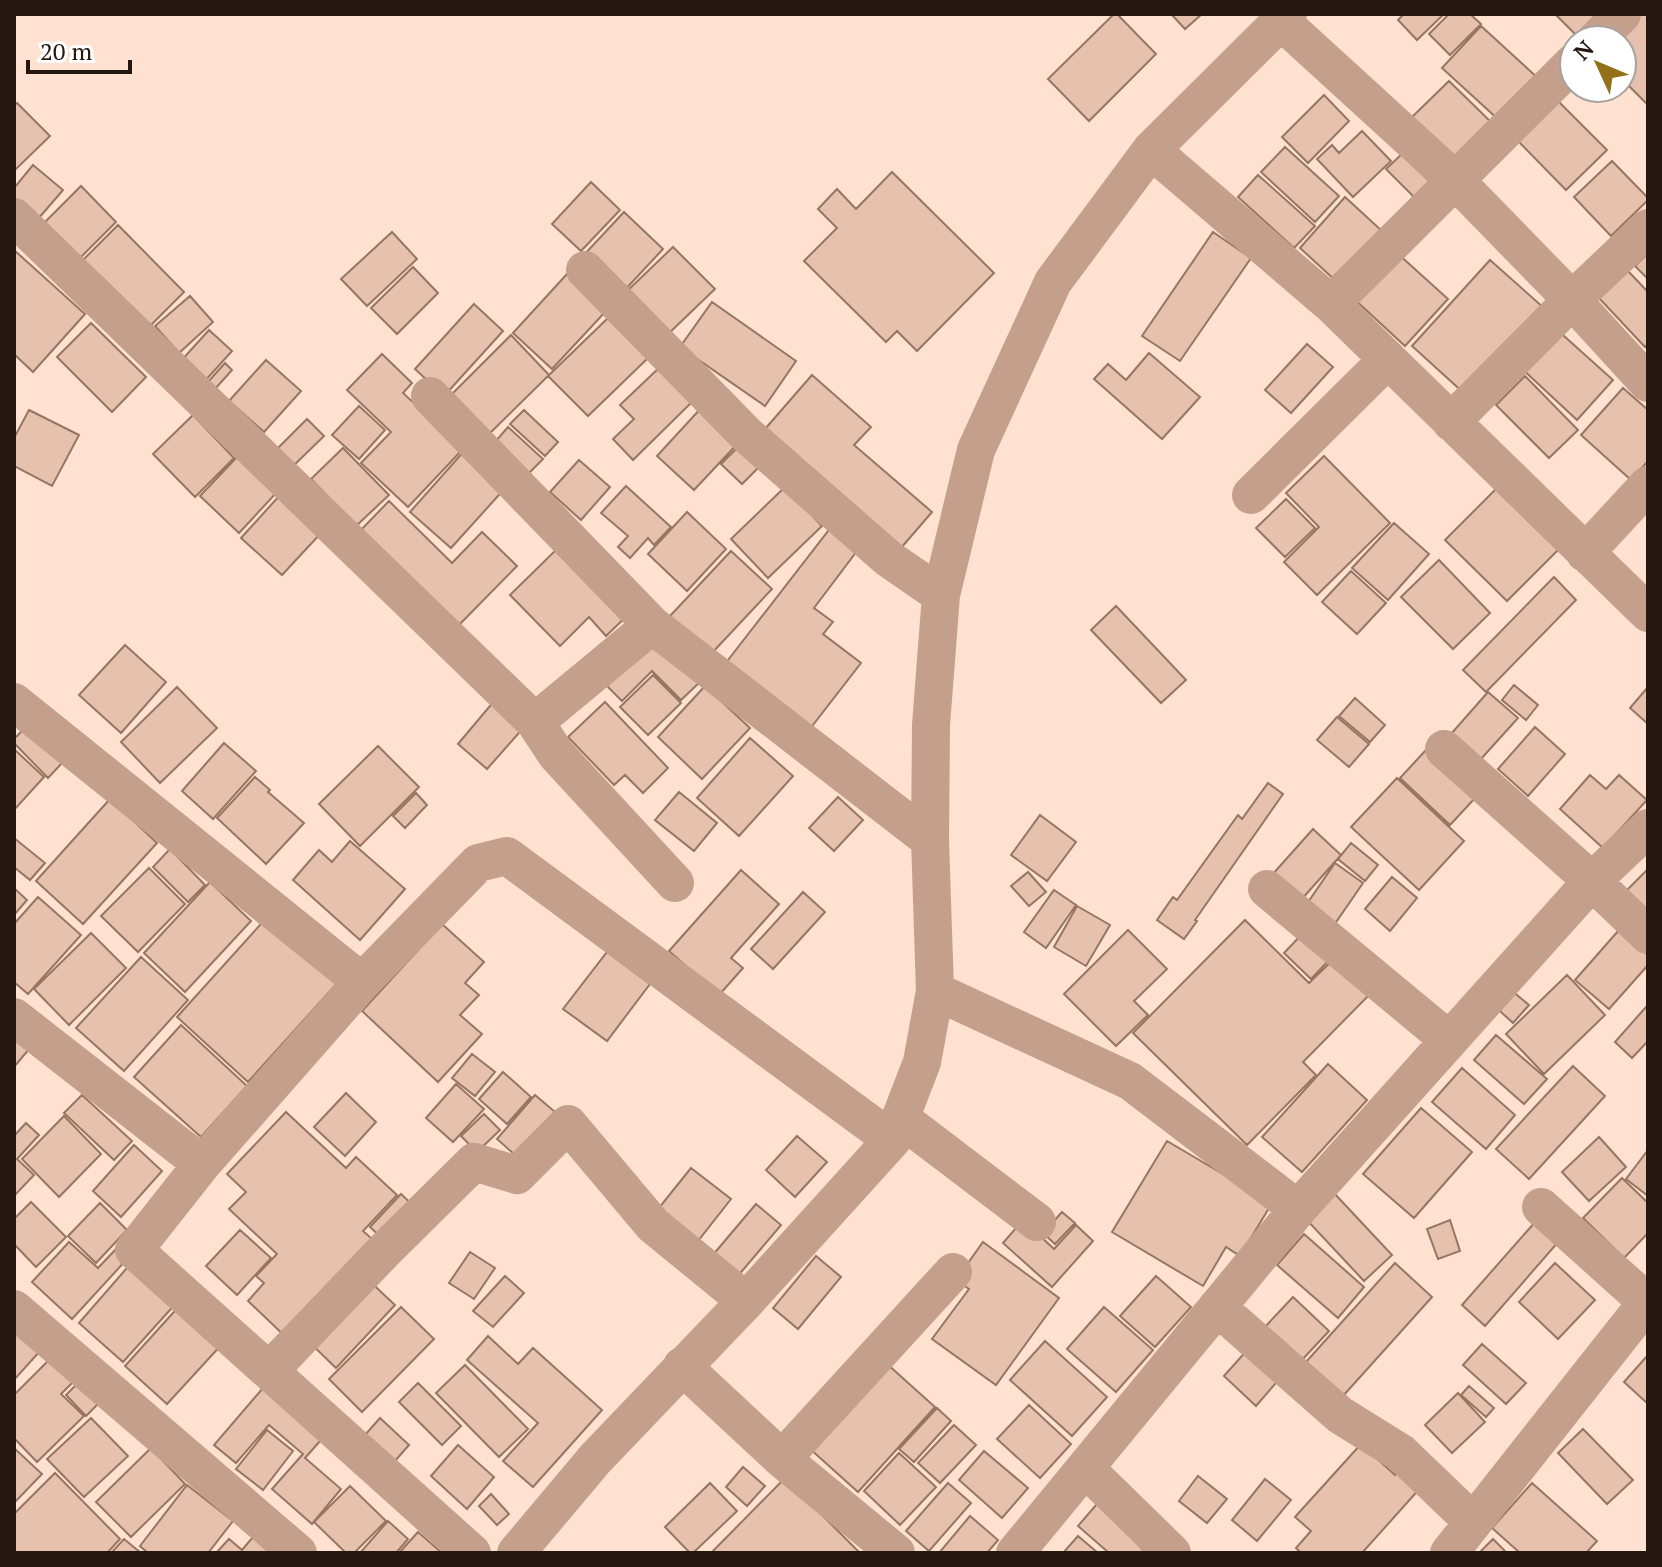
<svg xmlns="http://www.w3.org/2000/svg" width="1662" height="1567" viewBox="0 0 1662 1567" font-family="'PT Serif',serif">
<style>
.building{fill:#e6c2ae;stroke:#967563;stroke-width:2}
.lines{fill:none;stroke-linecap:round;stroke-linejoin:round}
.minor{stroke:#c49f8b;stroke-width:38}
</style>
<rect width="100%" height="100%" fill="#fee1d0"/>
<path class="building" d="M1114 14H1117L1156 54 1089 121 1048 79Z
M1171 14H1202L1185 29Z
M1404 14H1444L1417 40 1398 20Z
M1449 14H1470L1481 24 1450 55 1429 34Z
M1555 14H1608L1581 40Z
M1641 14H1648V105L1622 79V40H1615Z
M1481 26 1539 79 1500 121 1442 68Z
M1449 81 1494 125 1454 165 1409 120Z
M1324 95 1349 121 1308 163 1282 137Z
M1557 100 1607 150 1566 190 1517 140Z
M17 103 50 136 14 171V105Z
M1362 131 1391 161 1353 197 1317 159 1332 145 1339 153Z
M1285 147 1339 196 1315 222 1261 172Z
M1402 154 1434 186 1419 202 1386 169Z
M1612 161 1648 198V200L1611 236 1574 197Z
M33 165 63 190 38 219 14 199V188Z
M892 172 994 273 917 351 897 331 886 342 804 261 837 228 818 209 837 189 856 209Z
M1258 175 1315 226 1294 248 1238 197Z
M591 182 620 210 581 251 552 224Z
M81 186 116 222 78 260 43 224Z
M1345 197 1382 231 1336 281 1300 248Z
M624 212 663 249 622 293 583 256Z
M118 225 184 292 149 327 83 260Z
M392 232 417 259 367 306 341 279Z
M1213 232 1251 258 1180 361 1142 336Z
M673 247 715 289 666 336 624 294Z
M14 250 85 314 33 372 14 354Z
M1396 252 1448 299 1405 346 1353 298Z
M1648 253V279L1635 266Z
M1490 260 1544 308 1466 395 1412 346Z
M413 267 438 293 397 334 371 308Z
M1628 271 1648 292V344L1645 347 1599 298Z
M567 274 606 311 552 369 513 333Z
M190 296 213 322 179 353 155 326Z
M712 302 796 361 765 406 680 347Z
M474 304 503 331 444 396 415 369Z
M608 318 648 358 588 416 548 376Z
M91 323 146 377 112 412 57 357Z
M1554 327 1613 380 1577 420 1519 366Z
M209 330 232 351 203 383 180 362Z
M511 335 549 375 487 436 449 397Z
M1307 344 1333 367 1291 413 1265 390Z
M1149 353 1200 397 1162 439 1094 379 1108 364 1126 380Z
M382 354 412 383 403 393 463 449 408 507 361 463 391 432 347 390Z
M266 360 301 391 264 432 229 401Z
M225 363 232 370 215 389 208 382Z
M660 367 693 401 633 460 613 439 634 419 620 405Z
M812 375 871 427 854 445 932 512 901 548 765 429Z
M1525 376 1578 430 1549 458 1496 405Z
M1623 388 1648 410V461L1631 480 1581 435Z
M359 406 385 430 359 459 332 435Z
M703 406 741 440 694 490 657 456Z
M29 410 79 435 52 486 14 466V438Z
M524 410 558 442 545 456 510 424Z
M193 415 234 458 195 497 153 454Z
M307 419 324 436 288 471 272 454Z
M508 427 543 459 529 473 495 442Z
M741 444 762 464 742 484 721 464Z
M343 448 389 495 356 526 311 479Z
M466 449 507 486 451 548 410 512Z
M238 456 277 492 239 533 200 496Z
M1324 456 1390 523 1317 595 1284 562 1319 527 1286 493Z
M579 460 610 487 581 520 550 492Z
M1503 482 1565 543 1507 601 1445 540Z
M626 486 671 527 654 545 648 538 630 558 618 547 628 536 601 513Z
M785 487 822 526 768 578 731 539Z
M281 494 322 532 282 575 241 538Z
M1286 499 1315 528 1285 557 1256 528Z
M389 501 452 563 482 532 517 566 456 628 359 532Z
M687 512 726 549 687 591 648 554Z
M1394 523 1429 554 1388 600 1352 568Z
M832 526 860 547 814 608 833 622 823 634 861 663 809 730 725 664Z
M563 543 635 608 606 636 589 617 560 646 510 595Z
M731 551 772 589 711 654 670 616Z
M1439 560 1490 613 1453 649 1401 597Z
M1351 571 1386 603 1357 634 1322 602Z
M1554 577 1576 600 1486 692 1463 670Z
M1116 606 1186 680 1161 703 1091 630Z
M658 636 702 680 681 700 652 671 622 701 607 686Z
M125 645 166 682 121 733 79 695Z
M653 675 681 703 648 735 620 707Z
M1514 685 1538 705 1526 720 1502 700Z
M705 686 750 728 702 779 658 737Z
M177 687 217 728 160 783 121 742Z
M1648 687V724L1630 708Z
M1488 692 1518 718 1480 760 1451 734Z
M1355 698 1385 725 1370 742 1339 716Z
M495 700 525 726 487 769 458 744Z
M605 702 668 768 643 793 625 775 614 785 568 737Z
M1337 717 1369 744 1349 767 1317 740Z
M27 726 63 762 48 778 14 743V739Z
M1535 727 1565 754 1528 796 1498 769Z
M750 738 793 776 739 836 697 798Z
M224 743 256 771 213 819 182 791Z
M378 746 419 787 360 846 319 804Z
M14 749 44 777 14 810Z
M1426 750 1476 797 1450 825 1400 778Z
M1590 775 1606 789 1619 775 1647 800 1603 848 1560 809Z
M255 777 270 790 268 792 304 823 266 864 217 818Z
M1397 778 1464 841 1419 890 1351 827Z
M1268 783 1283 794 1195 920 1197 921 1184 939 1157 920 1173 897 1177 900 1238 815 1242 819Z
M679 792 717 823 694 851 655 820Z
M416 793 427 805 405 828 393 816Z
M838 797 863 820 834 851 809 828Z
M110 799 157 843 83 924 36 881Z
M1040 815 1076 842 1047 881 1011 855Z
M1313 829 1341 855 1301 900 1272 875Z
M14 838 45 863 30 880 14 867Z
M350 841 405 889 360 940 293 880 319 850 332 862Z
M1351 843 1378 865 1365 881 1338 859Z
M170 849 205 885 188 902 153 867Z
M1335 863 1363 883 1332 928 1304 908Z
M149 868 185 904 138 952 101 916Z
M1648 869V918L1624 893Z
M741 870 779 904 731 958 743 968 719 995 669 951Z
M1028 872 1046 892 1029 906 1011 886Z
M1392 877 1417 898 1390 931 1365 909Z
M210 882 251 921 185 992 144 953Z
M14 888 27 900 14 915Z
M1054 890 1076 905 1046 948 1024 932Z
M803 892 825 912 773 969 751 949Z
M38 897 81 935 28 994 14 982V924Z
M1077 906 1110 925 1086 966 1054 947Z
M269 915 340 980 248 1082 177 1017Z
M1245 920 1309 983 1337 956 1373 991 1303 1062 1316 1075 1247 1145 1133 1033Z
M442 924 484 962 465 983 479 995 460 1015 482 1034 438 1082 362 1011Z
M1128 930 1167 969 1134 1001 1148 1015 1116 1046 1064 994Z
M1619 930 1648 955V965L1609 1009 1575 980Z
M1304 932 1331 958 1311 979 1284 953Z
M91 933 126 968 69 1025 34 989Z
M607 952 650 984 607 1041 563 1009Z
M141 957 188 1000 124 1071 76 1028Z
M1567 975 1605 1015 1544 1074 1506 1034Z
M1505 985 1529 1005 1513 1023 1490 1002Z
M1646 1007 1648 1009V1041L1632 1058 1615 1042Z
M181 1025 247 1086 201 1137 134 1077Z
M14 1034 30 1048 14 1067Z
M1496 1035 1547 1079 1524 1104 1474 1060Z
M472 1054 495 1072 475 1096 452 1078Z
M1328 1064 1367 1100 1302 1172 1262 1137Z
M1573 1066 1605 1096 1529 1179 1496 1149Z
M1462 1068 1515 1115 1486 1149 1432 1102Z
M503 1072 531 1097 507 1124 479 1099Z
M456 1084 484 1109 453 1142 426 1118Z
M346 1093 376 1122 345 1156 314 1127Z
M82 1095 132 1141 114 1160 64 1113Z
M535 1095 561 1117 523 1162 497 1139Z
M1421 1108 1472 1152 1414 1218 1363 1174Z
M286 1112 346 1168 356 1157 397 1195 363 1231 380 1246 290 1341 248 1301 264 1283 256 1276 277 1254 229 1209 246 1192 227 1174Z
M484 1114 500 1130 477 1152 461 1136Z
M64 1116 101 1154 59 1197 22 1159Z
M26 1123 39 1135 17 1159 34 1175 14 1196V1136Z
M797 1136 827 1162 795 1197 766 1170Z
M1599 1137 1626 1167 1589 1201 1562 1172Z
M1167 1141 1272 1203 1240 1256 1226 1247 1203 1286 1112 1232Z
M134 1145 162 1171 121 1217 93 1191Z
M1648 1150V1196L1626 1179Z
M691 1168 731 1199 694 1246 654 1214Z
M1622 1178 1648 1203V1233L1624 1258 1583 1218Z
M1333 1192 1392 1255 1364 1281 1305 1218Z
M401 1194 418 1210 387 1243 370 1227Z
M31 1202 66 1237 36 1267 14 1244V1219Z
M100 1203 127 1230 96 1263 68 1236Z
M756 1204 781 1225 737 1277 712 1256Z
M1062 1212 1075 1223 1055 1244 1043 1233Z
M1023 1220 1054 1249 1076 1225 1093 1241 1052 1287 1003 1243Z
M1450 1220 1460 1251 1438 1259 1427 1229Z
M1536 1221 1559 1241 1485 1326 1462 1305Z
M240 1230 271 1258 237 1295 206 1266Z
M1304 1234 1364 1287 1338 1318 1277 1265Z
M69 1242 98 1268 117 1248 128 1258 72 1319 32 1282Z
M983 1242 1059 1298 996 1385 932 1339 969 1289 956 1280Z
M470 1252 495 1268 474 1299 449 1283Z
M816 1256 841 1277 798 1329 773 1308Z
M133 1261 178 1301 123 1362 79 1323Z
M1395 1263 1432 1297 1343 1396 1306 1362Z
M1555 1263 1595 1300 1558 1339 1519 1302Z
M363 1275 395 1305 336 1368 304 1337Z
M505 1276 524 1293 493 1327 473 1311Z
M1156 1276 1191 1307 1155 1347 1120 1316Z
M1293 1297 1329 1331 1300 1362 1264 1328Z
M182 1303 224 1342 167 1404 125 1366Z
M401 1307 434 1339 362 1412 329 1379Z
M1104 1307 1153 1350 1116 1392 1067 1349Z
M14 1328 40 1351 14 1380Z
M488 1336 518 1364 533 1348 602 1410 533 1487 503 1461 538 1423 467 1360Z
M1045 1341 1107 1397 1072 1436 1010 1380Z
M1482 1344 1526 1383 1506 1404 1463 1365Z
M1249 1348 1281 1377 1256 1406 1224 1376Z
M58 1351 81 1374 61 1394 84 1416 37 1462 14 1438V1395Z
M1648 1355V1404L1624 1382Z
M886 1363 935 1407 858 1492 809 1448Z
M465 1365 528 1429 499 1457 436 1393Z
M82 1379 102 1400 86 1416 66 1395Z
M269 1381 328 1432 305 1458 341 1489 312 1524 272 1489 303 1454 269 1425 236 1463 214 1445Z
M418 1383 461 1426 442 1445 399 1402Z
M1469 1386 1494 1408 1486 1417 1461 1395Z
M1458 1393 1485 1422 1452 1453 1425 1425Z
M1029 1405 1071 1444 1040 1478 997 1439Z
M937 1408 951 1421 914 1462 899 1449Z
M91 1418 128 1456 84 1497 47 1459Z
M380 1418 409 1445 387 1470 357 1444Z
M954 1425 976 1445 940 1483 918 1463Z
M1583 1429 1633 1480 1607 1504 1558 1453Z
M267 1430 293 1451 263 1490 236 1469Z
M1361 1444 1395 1475 1401 1467 1422 1486 1362 1553H1301L1296 1548 1311 1531 1295 1517Z
M458 1445 494 1477 467 1509 431 1476Z
M14 1448 42 1474 14 1503Z
M151 1448 185 1484 131 1537 96 1502Z
M984 1451 1028 1488 1002 1518 959 1480Z
M899 1453 936 1487 900 1525 864 1491Z
M743 1467 765 1486 747 1506 726 1487Z
M55 1473 120 1539 107 1553H14V1514Z
M1198 1476 1227 1499 1207 1523 1179 1501Z
M785 1478 860 1553H711Z
M1265 1479 1291 1500 1257 1541 1232 1520Z
M710 1483 737 1511 693 1553H690L665 1527Z
M948 1483 971 1503 929 1551 906 1531Z
M1532 1483 1597 1541 1586 1553H1520L1492 1528Z
M187 1485 233 1521 208 1553H148L140 1546Z
M350 1486 386 1521 354 1553H346L314 1522Z
M491 1494 509 1514 497 1525 479 1506Z
M1102 1498 1145 1553H1109L1078 1526Z
M970 1516 998 1540 987 1553H939Z
M388 1521 408 1539 396 1553H360Z
M418 1532 442 1553H399Z
M1078 1536 1098 1553H1063Z
M253 1537 270 1553H216L229 1539 242 1550Z
M124 1539 141 1553H111Z
M1493 1539 1507 1553H1479Z"/>
<g class="lines">
<path class="minor" d="M1281 21 1455 180 1572 300 1648 383
M1596 40 1622 14
M1151 150 1331 304 1648 613
M14 217 535 722 652 625 930 840
M585 270 747 435 889 559 941 595
M1331 304 1574 62
M430 396 652 625
M1451 422 1572 300 1648 228
M1251 495 1387 360
M1585 553 1648 485
M14 702 362 982 202 1164
M535 722 556 754 675 883
M1444 749 1592 881 1648 935
M1267 889 1449 1040
M362 982 478 863 507 856 892 1140
M935 991 1130 1081 1298 1209 1015 1553
M14 1017 202 1164 134 1250 472 1553
M900 1118 1037 1222
M1541 1207 1647 1302
M1298 1209 1592 881 1648 828
M1217 1307 1340 1415 1401 1453 1473 1522
M14 1309 298 1553
M682 1366 782 1459 896 1553
M269 1371 384 1251 474 1162 517 1175 568 1124 653 1225 746 1301
M782 1459 953 1272
M1085 1468 1172 1553
M516 1553 595 1459 748 1299 892 1140 922 1062 935 991 930 840 931 725 941 595 976 450 1053 282 1151 150 1288 14
M1449 1553 1648 1301"/>
</g>
<rect width="1662" height="1567" fill="none" stroke="#241710" stroke-width="32"/>
<g transform="translate(1598 64) rotate(314)"><circle r="38" fill="#ffffff" stroke="#a7a29f" stroke-width="2"/>
<path d="M0-6L14 30L0 20L-14 30Z" fill="#947018"/>
<text y="-12" font-size="22" font-weight="bold" text-anchor="middle" fill="#241710">N</text>
</g>
<path d="M28 60v12h102v-12" fill="none" stroke="#241710" stroke-width="4"/>
<text x="40" y="60" font-size="24" fill="#241710" stroke="#ffffff" stroke-width="6" paint-order="stroke">20 m</text>
</svg>
